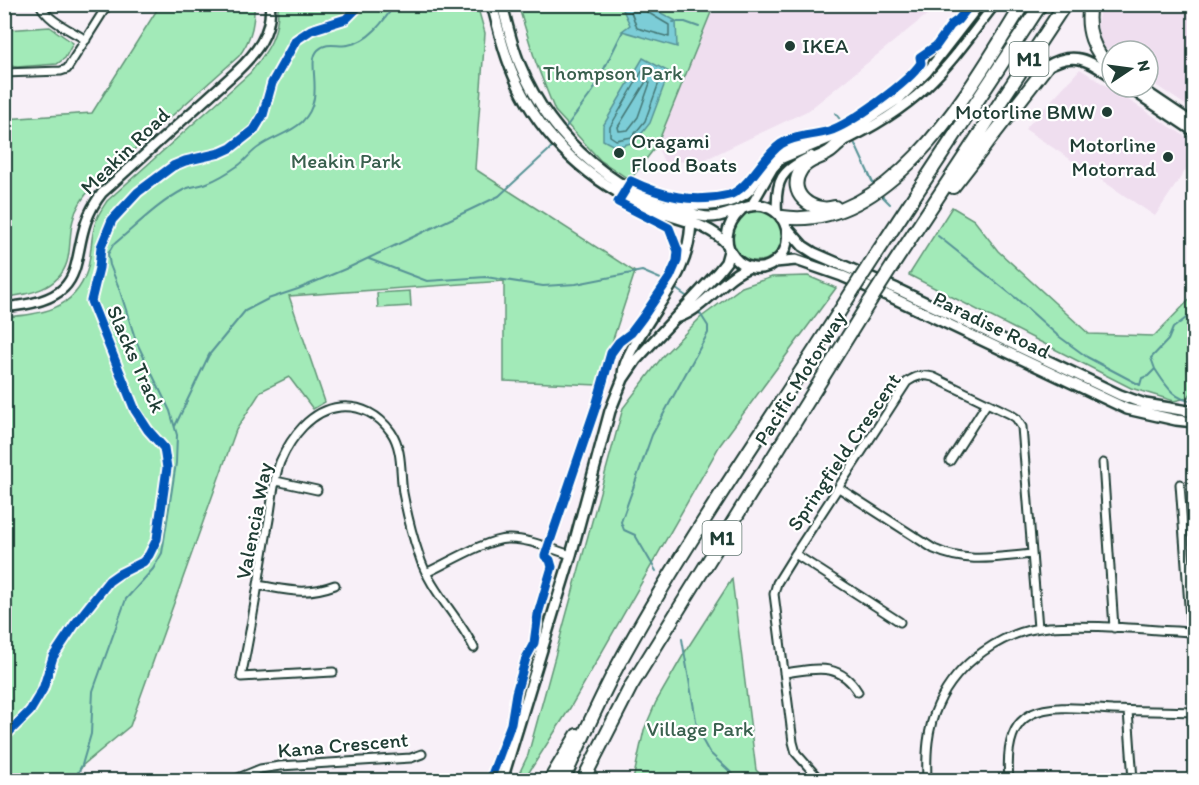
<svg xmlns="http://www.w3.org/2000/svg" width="1199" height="785" viewBox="0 0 1199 785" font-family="Itim,sans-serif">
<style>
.built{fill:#efdeef}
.green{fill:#a2eab8;stroke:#609476;stroke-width:1.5}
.water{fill:#7ccdd7;stroke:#579396;stroke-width:1.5}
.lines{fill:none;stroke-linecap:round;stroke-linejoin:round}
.shore{stroke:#447775;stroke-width:1.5}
.stream{stroke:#579396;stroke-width:2}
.minor-casing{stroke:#1f3d34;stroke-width:11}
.tertiary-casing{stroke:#1f3d34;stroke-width:13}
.secondary-casing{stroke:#1f3d34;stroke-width:14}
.motorway-casing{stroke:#1f3d34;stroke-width:16}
.minor{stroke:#fff;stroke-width:7}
.tertiary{stroke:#fff;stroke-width:8}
.secondary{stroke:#fff;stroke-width:9}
.motorway{stroke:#fff;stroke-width:12}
.motorway-bridge-casing{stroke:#1f3d34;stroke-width:16;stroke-linecap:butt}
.motorway-bridge{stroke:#fff;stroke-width:12}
.cycleway-casing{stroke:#fff;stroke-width:13}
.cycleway{stroke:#0057b8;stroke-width:9}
.poi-dot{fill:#1f3d34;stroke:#fff;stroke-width:2}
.labels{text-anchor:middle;stroke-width:4.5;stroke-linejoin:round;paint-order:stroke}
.shield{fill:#fff;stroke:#627771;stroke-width:1.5}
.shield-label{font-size:20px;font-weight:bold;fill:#1f3d34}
.poi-label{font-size:21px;fill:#1f3d34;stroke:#fff;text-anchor:start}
.park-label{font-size:21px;fill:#39604e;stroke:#fff}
.street-label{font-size:21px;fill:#1f3d34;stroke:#fff}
</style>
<rect width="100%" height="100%" fill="#f8f0f8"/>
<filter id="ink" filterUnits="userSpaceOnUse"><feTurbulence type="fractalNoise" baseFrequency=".0167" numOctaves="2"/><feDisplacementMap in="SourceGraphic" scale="12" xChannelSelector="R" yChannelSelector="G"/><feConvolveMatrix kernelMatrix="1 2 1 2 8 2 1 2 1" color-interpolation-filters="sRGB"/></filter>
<g filter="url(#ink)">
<path class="built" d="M714 5V4L967 5 962 10 934 9 809 110 702 161 664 162 657 146Z
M1101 5H1194V101L1190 108 1148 80V51H1112L1111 54 1101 42 1097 24Z
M1080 69 1194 142V168L1189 165 1155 216 1025 129Z"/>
<path class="green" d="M160 5H254C255 24 251 40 239 56L91 188C83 198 76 207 73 220 69 234 71 249 67 262 59 289 28 295 5 297V119L92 113Z
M278 5H477L485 33 475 169 635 272 598 385 504 381V281L289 296 325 402 313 409 289 377 261 391 236 430 130 726 83 765 74 780H5V317C40 314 74 311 87 271 92 255 90 237 96 221 98 214 103 207 107 201L250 73C268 51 279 35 278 5Z
M518 5H714L657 145 630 180 600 160 555 111 536 63Z
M50 27 73 43 65 58 57 64 17 67 5 65V30Z
M952 207 974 220 998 251 1089 334 1154 336 1194 295V390L1187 398 1174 401 1131 388 909 275Z
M732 236a25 25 0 1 1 50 0a25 25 0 1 1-50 0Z
M808 276 836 288 720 445 570 708 524 780H516L528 755 623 408 663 356 700 318 742 287 772 277Z
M410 291 411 306 378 308 377 293Z
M732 579 756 770 766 780H633L644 730 656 702 685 652Z"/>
<path class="water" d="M629 4 646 5 676 21 677 47 622 31 630 25 623 10Z
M643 58 669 72 650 123 635 142 616 147 603 140V126Z"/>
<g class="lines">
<path class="shore" d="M633 4 631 12 637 28 669 37V25L647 12 645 4
M644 68H648L661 77 645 121 632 137 616 140 610 136V127Z
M647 80 650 83 638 117 628 130 619 131 618 127Z"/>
<path class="stream" d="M673 22H685L699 27
M835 113 842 122
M563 131 593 91 623 31
M855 144 873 183
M880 194 890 204
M938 236 1017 299 1057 335 1087 357 1140 385 1142 378 1148 376 1155 369 1151 358 1168 340 1173 328 1194 312
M369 259 427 281 486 277 543 286 576 284 642 271 663 280
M676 289 686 296
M1155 369C1165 384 1174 401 1194 401
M175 426 209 355 245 311 268 299 298 289 350 267 499 196 548 151 555 143
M656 571 635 535 624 530 621 522 652 435 708 333V326L699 312
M682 639 698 732 709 752 739 780
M74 780 82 765 91 734 93 691 126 599 153 569 162 553 176 463 177 435 170 411 136 341 119 288 110 265 108 254 113 245C136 226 158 203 185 189 192 186 200 186 207 183 218 179 229 172 239 165 246 160 251 152 259 147 272 137 289 134 302 122 327 97 305 63 318 50 327 41 338 47 348 45 369 42 384 21 395 4"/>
<g class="minor-casing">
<path id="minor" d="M40 4C47 21 71 30 86 40
M4 73 61 71 67 69 108 4
M950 461 987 403
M1103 463 1114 628
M276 481 317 490
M1180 484 1191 632
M839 488 934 549C967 564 997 557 1032 554
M795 554 900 622
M426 573C446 564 487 539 507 539 528 538 551 549 571 555
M258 585C288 590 305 596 335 585
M333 672 241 677C252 627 259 576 268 525 272 505 273 481 280 462 291 437 311 410 340 407 361 405 379 415 391 432 403 449 400 473 403 493 407 514 412 535 419 555 430 591 458 615 474 648
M784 673C815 669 839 661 858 692
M1128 711 1133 780
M233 780 260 769 280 766 411 758 422 754
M820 780 796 753 793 742 774 594 777 583 795 554 907 382C916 376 922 374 933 377L1010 414 1016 418 1022 427 1038 628
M927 780C926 754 927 729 938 705 957 663 1003 630 1049 627 1096 624 1147 630 1194 632
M1009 780C1002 698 1049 706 1112 710 1139 711 1167 711 1194 712"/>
</g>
<g class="tertiary-casing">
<path id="tertiary" d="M836 145C868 130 900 112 926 87 952 63 973 32 995 4
M751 206 773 168 781 159 853 129 898 100 927 72 980 4
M777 213C775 180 781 170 811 156
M4 307C106 300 59 247 102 193L236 72C256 53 272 34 270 4"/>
</g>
<g class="secondary-casing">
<path id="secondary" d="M492 4C499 31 505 58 517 83 543 140 592 183 649 208 675 220 708 222 727 244
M502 4C507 25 512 46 520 65 551 141 620 199 701 216 726 222 747 199 767 207 790 216 795 246 775 262 747 284 705 244 741 210
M1046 67C1073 50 1088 60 1112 76
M1128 87 1194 131
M1139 87 1194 124
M670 203C691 205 721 209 740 197 749 193 754 184 759 176 776 153 789 145 818 143
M788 229 803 246 814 253 897 289 1120 395 1145 404 1194 412
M775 262 796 260 842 276 891 297 1127 409 1176 420 1194 422
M679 317C707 307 723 276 750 267
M623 377C620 355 670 294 680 269 687 254 690 239 691 223
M502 780 571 555 610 411 623 379 636 360 718 272 726 262 729 251"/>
</g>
<g class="motorway-casing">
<path id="motorway" d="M1090 4C1085 29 1093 52 1112 68
M953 187 1046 67
M835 207C812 214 786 193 801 170 807 160 819 159 828 153 832 151 835 147 839 144
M782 217C892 233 974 83 1023 4
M875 256 1041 4
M893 265 1065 4
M550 780 577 735
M563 780C581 742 598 702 618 665 688 536 775 415 853 290
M583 780 631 686 870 301"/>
</g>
<use href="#minor" class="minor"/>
<use href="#tertiary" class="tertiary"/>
<use href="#secondary" class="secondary"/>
<use href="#motorway" class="motorway"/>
<g class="motorway-bridge-casing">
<path id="motorway-bridge" d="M853 290 875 256
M870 301 893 265"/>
</g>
<use href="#motorway-bridge" class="motorway-bridge"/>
<g class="cycleway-casing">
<path id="cycleway" d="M4 737 30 711 43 689 53 657 75 624 109 581 119 574 143 562 149 555 157 539 167 468 164 448 148 430 135 410 91 301 99 268 101 247 112 220 138 192 173 166 185 161 220 153 231 148 254 130 263 115 272 83 296 40 311 30 346 19 361 4
M490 780 511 724 516 693 526 658 534 643 538 614 552 567 550 560 545 556 596 406 611 353 619 342 631 333 643 317 670 277 677 261 678 251 669 228 618 202 631 181C662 196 693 204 729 195 749 189 762 157 781 144 795 135 813 136 829 131 851 124 909 82 921 63L920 57 936 46 951 25 958 20 971 4"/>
</g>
<use href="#cycleway" class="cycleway"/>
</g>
</g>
<g class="poi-dot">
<circle cx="790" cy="46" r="6"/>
<circle cx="1107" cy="112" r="6"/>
<circle cx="619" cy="153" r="6"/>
<circle cx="1168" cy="157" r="6"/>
</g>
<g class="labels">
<g class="shield">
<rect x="1009.5" y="42" width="39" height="34" rx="4.5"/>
<rect x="702.5" y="521" width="39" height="34" rx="4.5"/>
</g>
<g class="shield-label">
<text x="1029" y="66">M1</text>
<text x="722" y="545">M1</text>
</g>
<g class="poi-label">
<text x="802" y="53">IKEA</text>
<text x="1095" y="119" text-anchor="end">Motorline BMW</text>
<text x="631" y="148">Oragami<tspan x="631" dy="24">Flood Boats</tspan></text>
<text x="1156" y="152" text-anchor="end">Motorline<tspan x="1156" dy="24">Motorrad</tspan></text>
</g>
<g class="park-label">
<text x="613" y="80">Thompson Park</text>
<text x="346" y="168">Meakin Park</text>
<text x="700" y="736">Village Park</text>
</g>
<g class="street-label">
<text transform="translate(125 151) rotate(-44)" y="7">Meakin Road</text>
<text transform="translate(992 325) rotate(26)" y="7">Paradise Road</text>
<text transform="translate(136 359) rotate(66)" y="7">Slacks Track</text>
<text transform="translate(800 378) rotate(-58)" y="7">Pacific Motorway</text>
<text transform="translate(844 452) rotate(-56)" y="7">Springfield Crescent</text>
<text transform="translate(254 521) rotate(-79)" y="7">Valencia Way</text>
<text transform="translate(343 745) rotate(-5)" y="7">Kana Crescent</text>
</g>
</g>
<rect width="1199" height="785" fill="none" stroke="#fff" stroke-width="24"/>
<rect x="12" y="12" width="1175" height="761" fill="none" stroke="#1f3d34" stroke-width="2" filter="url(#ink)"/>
<g transform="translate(1130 69) rotate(77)"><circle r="28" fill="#ffffff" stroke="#a5b1ae" stroke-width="1.5"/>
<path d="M0-4.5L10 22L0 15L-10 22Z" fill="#1f3d34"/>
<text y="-9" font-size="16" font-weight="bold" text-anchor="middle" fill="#1f3d34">N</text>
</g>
</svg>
